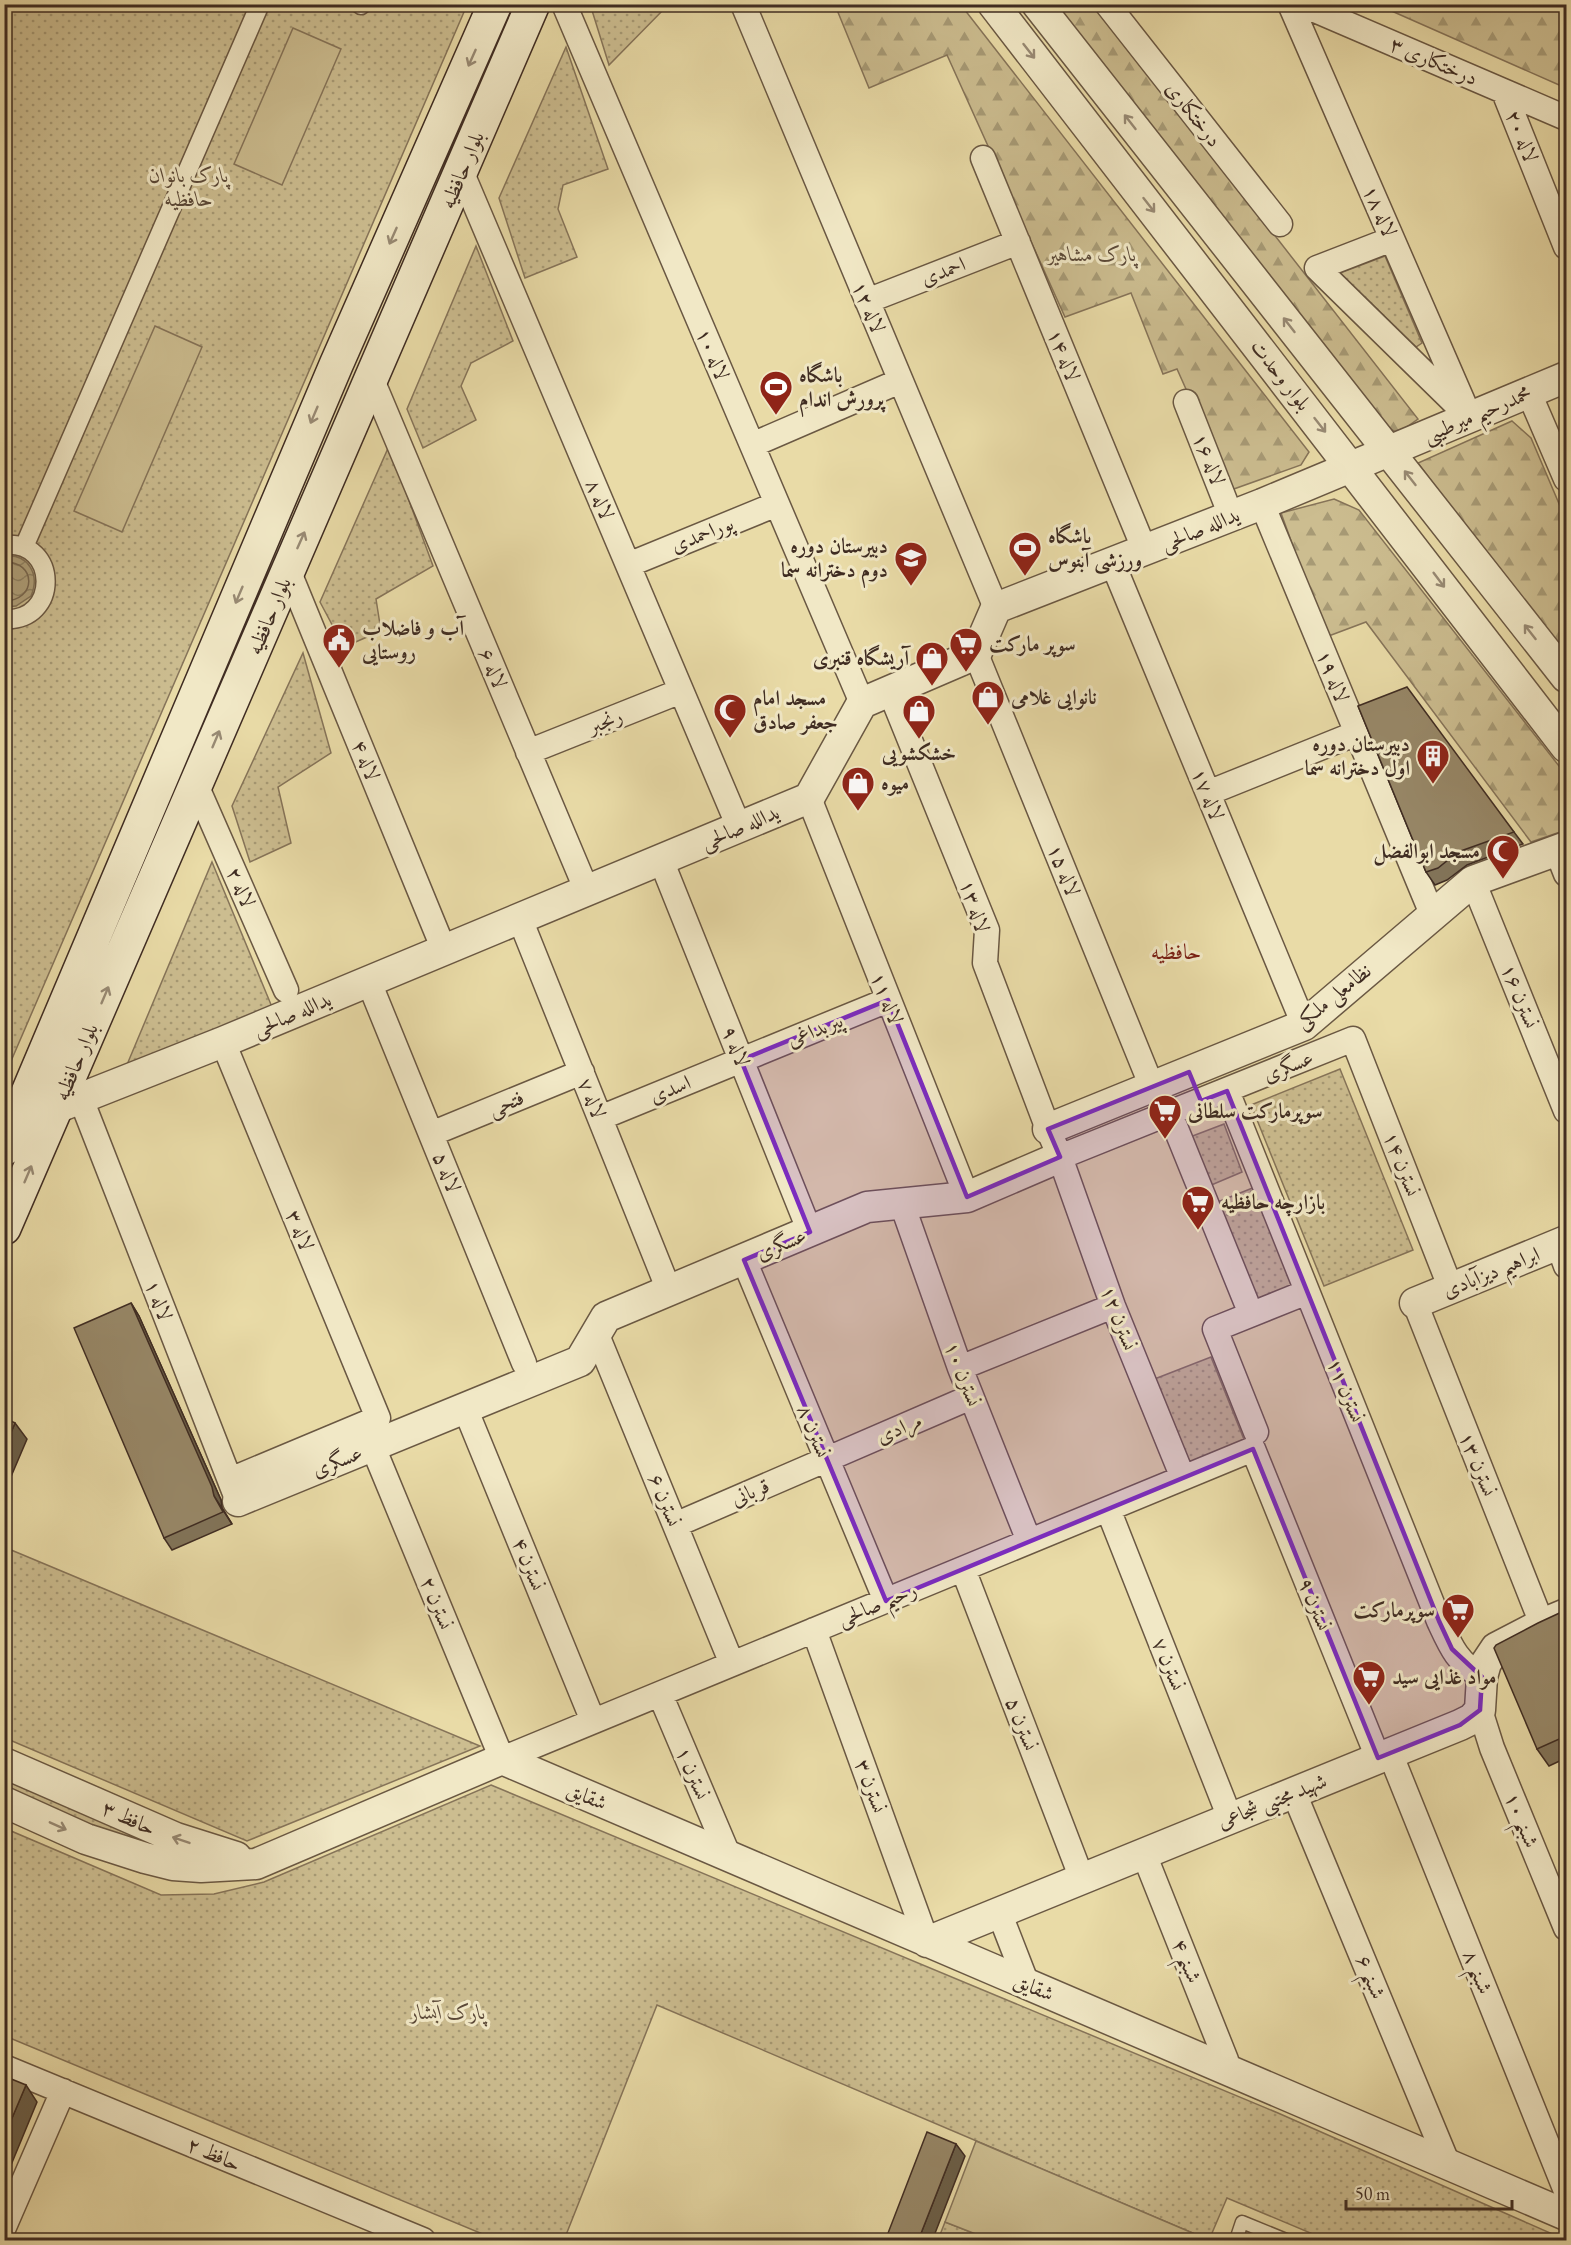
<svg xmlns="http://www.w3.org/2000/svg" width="1571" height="2245" viewBox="0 0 1571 2245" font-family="'EB Garamond',Amiri,serif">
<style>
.forest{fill:url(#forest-firs);stroke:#867459;stroke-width:1.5}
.park{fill:url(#park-dots);stroke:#867459;stroke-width:1.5}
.pitch{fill:#ccbd90;stroke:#867459;stroke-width:1.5}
.water{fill:url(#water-waves);stroke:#827257;stroke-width:1.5}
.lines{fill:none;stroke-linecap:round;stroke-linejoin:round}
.shore{stroke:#77664e;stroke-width:1.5}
.service-casing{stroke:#6a5843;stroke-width:15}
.pedestrian-casing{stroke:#6a5843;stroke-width:21}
.minor-casing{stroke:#6a5843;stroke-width:27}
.tertiary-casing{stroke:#6a5843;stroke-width:33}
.secondary-casing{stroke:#3f2c22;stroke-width:36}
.service{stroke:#f1e8c6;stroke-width:12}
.pedestrian{stroke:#f1e8c6;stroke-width:18}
.minor{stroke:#f1e8c6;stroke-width:24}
.tertiary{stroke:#f1e8c6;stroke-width:30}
.secondary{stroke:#f1e8c6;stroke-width:33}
.wall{fill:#827459;stroke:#3f2c22;stroke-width:1.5}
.shaded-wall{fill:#6a5e48;stroke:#3f2c22;stroke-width:1.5}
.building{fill:#978767;stroke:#3f2c22;stroke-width:1.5}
.oneway{stroke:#988a74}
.marked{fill:#7b2cbf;fill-opacity:0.2;stroke:#7b2cbf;stroke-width:4.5;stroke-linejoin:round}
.labels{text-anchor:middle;stroke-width:6;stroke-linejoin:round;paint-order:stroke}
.street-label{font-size:21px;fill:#3f2c22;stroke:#f1e8c6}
.park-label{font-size:21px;font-style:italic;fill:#5b4938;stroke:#f1e8c6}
.poi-label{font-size:21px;font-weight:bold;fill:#3f2c22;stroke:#f1e8c6;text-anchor:start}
.neighbourhood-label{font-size:22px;fill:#7a1f14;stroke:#f1e8c6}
</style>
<defs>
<pattern id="forest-firs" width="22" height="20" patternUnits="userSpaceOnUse" patternTransform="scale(1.5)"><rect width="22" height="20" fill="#ccbd90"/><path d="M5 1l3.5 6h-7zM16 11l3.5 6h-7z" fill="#a79a75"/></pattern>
<pattern id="park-dots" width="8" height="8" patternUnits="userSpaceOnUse" patternTransform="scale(1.5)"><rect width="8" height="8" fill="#ccbd90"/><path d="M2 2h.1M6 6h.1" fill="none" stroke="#a79a75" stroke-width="1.8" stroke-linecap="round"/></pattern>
<pattern id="water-waves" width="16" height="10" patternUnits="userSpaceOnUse" patternTransform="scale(1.5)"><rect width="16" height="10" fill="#afa07a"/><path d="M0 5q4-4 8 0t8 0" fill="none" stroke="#908364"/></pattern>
</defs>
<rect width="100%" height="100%" fill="#e9dba7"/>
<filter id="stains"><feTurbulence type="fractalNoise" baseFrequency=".00333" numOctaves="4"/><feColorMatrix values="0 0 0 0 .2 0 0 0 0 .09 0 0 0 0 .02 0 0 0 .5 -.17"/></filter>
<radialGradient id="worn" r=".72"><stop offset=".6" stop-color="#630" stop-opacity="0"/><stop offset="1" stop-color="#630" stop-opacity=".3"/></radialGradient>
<path class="forest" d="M835 5H961L1309 452 1301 465 1231 490 1177 369 1163 374 1131 293 1065 317 947 55 869 88Z
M1049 5H1095L1418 419 1398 433 1376 422Z
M1378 5H1566V88Z
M1512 421 1531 438 1566 520V663L1418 463Z
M1334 499 1359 510 1566 775V830L1531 842 1366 622 1326 637 1281 513Z"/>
<path class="park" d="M590 4H668V5L609 65Z
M5 5H467L5 1075Z
M566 47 608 169 563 185 558 209 577 257 525 278 499 198Z
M476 246 513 341 471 363 461 386 476 420 423 448 407 409Z
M1385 256 1422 343 1416 347 1340 273Z
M389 446 433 566 376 599 381 631 344 647 320 602Z
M303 653 331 753 278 787 291 843 250 862 232 806Z
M212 862 272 1007 126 1067Z
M1340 1069 1413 1250 1324 1286 1251 1105Z
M1224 1124 1242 1172 1209 1186 1190 1137Z
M1255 1187 1294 1285 1254 1301 1215 1203Z
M1211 1357 1247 1447 1188 1470 1152 1380Z
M4 1547 480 1746 247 1841 5 1738Z
M4 1776 160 1842 156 1853 5 1790Z
M491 1785 1278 2113 1566 2240H1327L1227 2198 1209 2240 657 2005 564 2240H497L5 2036 4 1828 161 1895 214 1894 264 1882Z
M945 2222 991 2240H938Z"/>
<path class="pitch" d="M293 28 341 49 282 185 234 164Z
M155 326 202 347 122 532 74 511Z
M976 2141 1209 2240H991L945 2222Z"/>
<path class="water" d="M5 556C29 554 40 575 31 596L16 606 5 607Z"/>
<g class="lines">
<path class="shore" d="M4 562C37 561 37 601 4 601"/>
<g class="service-casing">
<path id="service" d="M1236 2240 1242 2222 1286 2240"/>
</g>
<g class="pedestrian-casing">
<path id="pedestrian" d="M360 4 361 5
M4 545C59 539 60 623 4 619
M24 547 260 4"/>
</g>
<g class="minor-casing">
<path id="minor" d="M564 4 862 703
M743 4 996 608
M1107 4 1280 224
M1290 4 1470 418
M1301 4 1566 118
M1504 92 1566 247
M983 158 1145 551
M461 171 739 827
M1392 239 1317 268 1462 410
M867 301 1018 242
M372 380 587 891
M1529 393 1566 479
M1186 402 1231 516
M752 445 900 381
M1262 504 1432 914
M1113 564 1304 1025
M628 565 777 504
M288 570 444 950
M976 654 1152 1087
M890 691 987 930 985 963 1048 1129 1060 1157 1113 1306 1183 1478
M528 752 681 691
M196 785 286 990
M1208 793 1357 733
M809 798 967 1197
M1557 851 1566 874
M661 860 810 1232
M1473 881 1566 1111
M520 919 664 1278
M369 982 524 1363
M223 1042 378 1418 230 1480
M1227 1091 1439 1621C1451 1647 1457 1662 1482 1677
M81 1099 236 1496
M1170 1114 1251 1314
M600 1118 888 1000
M431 1134 582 1072
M1060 1157 1353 1039 1451 1289
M902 1204 960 1368 1029 1541
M1558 1244 1566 1266
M744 1260 886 1601
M1415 1303 1542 1624
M597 1335 732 1664
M960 1368 1113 1306
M465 1408 593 1721
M1256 1432 1215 1329 1307 1292
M373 1447 502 1759 1253 1449 1378 1758
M1108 1509 1230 1818
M675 1525 971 1397
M963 1569 1082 1879
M814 1630 927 1942
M660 1694 727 1852
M1480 1710 1492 1748 1566 1928
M1390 1753 1566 2191
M1294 1793 1445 2157 1442 2162
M1144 1854 1226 2060 1221 2068
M999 1912 1027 1984
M4 2067 423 2240
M4 2227 63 2091"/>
</g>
<g class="tertiary-casing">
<path id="tertiary" d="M993 4 1566 747
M1037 4 1566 677
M56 1108 223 1042 809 798 862 703 976 654 996 608 1262 504 1566 377
M1048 1129 1304 1025 1473 881 1566 847
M1415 1303 1566 1241
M238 1501 580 1361 606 1317 867 1207 967 1197 1060 1157
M4 1763 176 1838 236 1857
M4 1802 86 1839 145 1858 173 1865 201 1867 256 1864 502 1759 1566 2215
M927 1942 1460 1725 1472 1719 1480 1710 1482 1677 1486 1663 1496 1648 1542 1624 1566 1614"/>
</g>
<g class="secondary-casing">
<path id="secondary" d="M4 1149 336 365 495 4
M4 1228 533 4"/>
</g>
<use href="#service" class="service"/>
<use href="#pedestrian" class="pedestrian"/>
<use href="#minor" class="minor"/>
<use href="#tertiary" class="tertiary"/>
<use href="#secondary" class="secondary"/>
</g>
<path class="wall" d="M1358 706 1514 832 1523 844 1467 865 1447 880 1435 885 1426 872Z
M131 1303 139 1316 221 1500 222 1508 232 1524 172 1550 164 1538Z
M1566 1610V1758L1549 1766 1537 1749Z"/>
<path class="shaded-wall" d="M131 1303 139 1316 221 1500 222 1508 232 1524 214 1496Z
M15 1423 27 1439 4 1493V1449Z
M26 2085 37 2102 4 2182V2137Z
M956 2144 965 2156 932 2241H918Z"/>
<path class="building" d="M1407 687 1514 832 1458 852 1438 868 1426 872 1358 706Z
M131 1303 212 1487 214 1496 223 1512 164 1538 74 1328Z
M4 1417 15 1423 4 1449Z
M1566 1610V1736L1537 1749 1494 1648 1496 1645 1538 1623Z
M4 2076 26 2085 4 2137Z
M927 2132 956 2144 918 2241H885Z"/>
<defs><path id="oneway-shaft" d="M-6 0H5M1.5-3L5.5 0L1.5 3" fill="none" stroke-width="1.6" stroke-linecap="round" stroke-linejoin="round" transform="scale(1.5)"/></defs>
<g class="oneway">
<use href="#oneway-shaft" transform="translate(1029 51) rotate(52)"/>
<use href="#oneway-shaft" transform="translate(472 58) rotate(114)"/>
<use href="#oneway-shaft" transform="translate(1130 122) rotate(-128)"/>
<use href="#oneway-shaft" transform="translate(1149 205) rotate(52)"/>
<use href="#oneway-shaft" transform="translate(393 236) rotate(114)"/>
<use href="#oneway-shaft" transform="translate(1289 325) rotate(-128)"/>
<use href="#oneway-shaft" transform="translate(314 415) rotate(113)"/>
<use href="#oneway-shaft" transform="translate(1320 425) rotate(52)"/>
<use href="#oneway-shaft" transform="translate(1410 478) rotate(-128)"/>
<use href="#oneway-shaft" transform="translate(301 540) rotate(-66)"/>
<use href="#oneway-shaft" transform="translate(1439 580) rotate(53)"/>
<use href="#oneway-shaft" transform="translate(239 595) rotate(113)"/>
<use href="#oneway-shaft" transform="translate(1530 632) rotate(-128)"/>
<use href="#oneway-shaft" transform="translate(216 739) rotate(-67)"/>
<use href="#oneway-shaft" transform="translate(105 995) rotate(-67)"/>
<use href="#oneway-shaft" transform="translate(28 1174) rotate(-67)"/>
<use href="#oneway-shaft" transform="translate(58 1826) rotate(24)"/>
<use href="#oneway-shaft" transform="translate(181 1840) rotate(-161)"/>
</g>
<path class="marked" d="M888 1000 967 1197 1060 1157 1048 1129 1189 1072 1201 1101 1227 1091 1439 1621 1452 1649 1482 1677 1480 1710 1460 1725 1378 1758 1253 1449 886 1601 744 1260 810 1232 741 1060Z"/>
<defs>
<g id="stadium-pin" transform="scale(1.725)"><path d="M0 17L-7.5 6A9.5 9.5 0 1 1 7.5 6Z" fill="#8f2418" stroke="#f1e8c6"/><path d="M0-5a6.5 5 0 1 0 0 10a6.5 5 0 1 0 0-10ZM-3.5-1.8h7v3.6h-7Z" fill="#fff"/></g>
<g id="school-pin" transform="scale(1.725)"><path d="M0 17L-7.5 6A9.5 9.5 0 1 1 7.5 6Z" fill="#8f2418" stroke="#f1e8c6"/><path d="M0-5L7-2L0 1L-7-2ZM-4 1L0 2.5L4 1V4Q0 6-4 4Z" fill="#fff"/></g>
<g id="civic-pin" transform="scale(1.725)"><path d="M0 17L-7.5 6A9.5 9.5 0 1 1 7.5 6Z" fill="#8f2418" stroke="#f1e8c6"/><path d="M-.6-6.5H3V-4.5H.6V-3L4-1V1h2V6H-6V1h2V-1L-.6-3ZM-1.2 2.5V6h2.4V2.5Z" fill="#fff"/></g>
<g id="supermarket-pin" transform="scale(1.725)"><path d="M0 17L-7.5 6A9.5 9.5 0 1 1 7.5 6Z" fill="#8f2418" stroke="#f1e8c6"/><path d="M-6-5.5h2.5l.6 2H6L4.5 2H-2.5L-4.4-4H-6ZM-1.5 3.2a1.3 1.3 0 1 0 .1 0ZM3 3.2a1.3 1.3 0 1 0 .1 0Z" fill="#fff"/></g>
<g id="shop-pin" transform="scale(1.725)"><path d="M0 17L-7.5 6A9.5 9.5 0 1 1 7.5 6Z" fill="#8f2418" stroke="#f1e8c6"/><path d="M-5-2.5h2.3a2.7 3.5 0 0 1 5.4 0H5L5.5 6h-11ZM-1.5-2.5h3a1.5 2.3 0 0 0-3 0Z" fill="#fff"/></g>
<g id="mosque-pin" transform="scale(1.725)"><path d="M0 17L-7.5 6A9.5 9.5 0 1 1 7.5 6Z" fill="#8f2418" stroke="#f1e8c6"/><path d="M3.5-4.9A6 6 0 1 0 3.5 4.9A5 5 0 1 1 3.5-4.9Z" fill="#fff"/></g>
<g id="building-pin" transform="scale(1.725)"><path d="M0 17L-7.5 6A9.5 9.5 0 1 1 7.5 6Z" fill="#8f2418" stroke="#f1e8c6"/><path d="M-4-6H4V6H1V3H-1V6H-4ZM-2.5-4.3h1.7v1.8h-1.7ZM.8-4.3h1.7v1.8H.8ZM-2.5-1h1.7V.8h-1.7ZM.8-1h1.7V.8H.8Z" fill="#fff"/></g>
</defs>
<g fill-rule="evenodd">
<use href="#stadium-pin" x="776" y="387"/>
<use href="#stadium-pin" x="1025" y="548"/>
<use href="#school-pin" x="911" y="558"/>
<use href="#civic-pin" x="339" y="640"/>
<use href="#supermarket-pin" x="966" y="644"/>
<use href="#shop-pin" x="932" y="658"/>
<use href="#shop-pin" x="988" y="697"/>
<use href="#mosque-pin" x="730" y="710"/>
<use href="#shop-pin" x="919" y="711"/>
<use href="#building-pin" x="1433" y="756"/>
<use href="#shop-pin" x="858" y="783"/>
<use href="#mosque-pin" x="1503" y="851"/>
<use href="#supermarket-pin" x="1165" y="1111"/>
<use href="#supermarket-pin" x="1198" y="1202"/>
<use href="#supermarket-pin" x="1458" y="1610"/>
<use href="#supermarket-pin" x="1369" y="1677"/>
</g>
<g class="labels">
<g class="street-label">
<text transform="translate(1434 61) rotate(23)" y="7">درختکاری ۳</text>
<text transform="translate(1194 114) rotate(52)" y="7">درختکاری</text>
<text transform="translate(1522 136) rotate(68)" y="7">لاله ۲۰</text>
<text transform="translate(462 170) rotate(-67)" y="7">بلوار حافظیه</text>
<text transform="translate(1380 211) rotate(66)" y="7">لاله ۱۸</text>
<text transform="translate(943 271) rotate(-21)" y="7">احمدی</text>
<text transform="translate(869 307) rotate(67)" y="7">لاله ۱۲</text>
<text transform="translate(713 354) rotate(67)" y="7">لاله ۱۰</text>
<text transform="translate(1064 355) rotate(68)" y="7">لاله ۱۴</text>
<text transform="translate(1281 375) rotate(52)" y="7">بلوار وحدت</text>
<text transform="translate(1477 414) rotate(-23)" y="7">محمدرحیم میرطیبی</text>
<text transform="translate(1209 459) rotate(68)" y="7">لاله ۱۶</text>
<text transform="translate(600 499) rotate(67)" y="7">لاله ۸</text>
<text transform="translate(1200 529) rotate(-22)" y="7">یدالله صالحی</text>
<text transform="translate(702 534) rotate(-22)" y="7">پوراحمدی</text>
<text transform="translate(269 616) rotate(-67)" y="7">بلوار حافظیه</text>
<text transform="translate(493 668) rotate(67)" y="7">لاله ۶</text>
<text transform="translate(1333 676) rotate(68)" y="7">لاله ۱۹</text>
<text transform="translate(605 721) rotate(-22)" y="7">رنجبر</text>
<text transform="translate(366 760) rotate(68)" y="7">لاله ۴</text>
<text transform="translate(1208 794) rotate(68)" y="7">لاله ۱۷</text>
<text transform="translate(740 827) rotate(-23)" y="7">یدالله صالحی</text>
<text transform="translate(1064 870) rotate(68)" y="7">لاله ۱۵</text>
<text transform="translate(241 887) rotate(66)" y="7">لاله ۲</text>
<text transform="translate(975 906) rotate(72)" y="7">لاله ۱۳</text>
<text transform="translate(1333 996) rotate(-39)" y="7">نظامعلی ملکی</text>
<text transform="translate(1520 996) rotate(68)" y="7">نسترن ۱۶</text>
<text transform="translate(887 998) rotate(68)" y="7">لاله ۱۱</text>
<text transform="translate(292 1014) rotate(-23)" y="7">یدالله صالحی</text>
<text transform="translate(815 1030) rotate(-22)" y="7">پیربداغی</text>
<text transform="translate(736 1046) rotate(68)" y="7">لاله ۹</text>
<text transform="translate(76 1062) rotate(-67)" y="7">بلوار حافظیه</text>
<text transform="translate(1288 1066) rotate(-22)" y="7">عسگری</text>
<text transform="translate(670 1089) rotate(-22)" y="7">اسدی</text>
<text transform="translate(592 1098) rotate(68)" y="7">لاله ۷</text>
<text transform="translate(506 1103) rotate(-22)" y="7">فتحی</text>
<text transform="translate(1402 1164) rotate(69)" y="7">نسترن ۱۴</text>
<text transform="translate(447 1172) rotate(68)" y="7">لاله ۵</text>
<text transform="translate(300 1230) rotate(68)" y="7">لاله ۳</text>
<text transform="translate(781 1244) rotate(-23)" y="7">عسگری</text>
<text transform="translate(1491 1272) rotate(-22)" y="7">ابراهیم دیزآبادی</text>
<text transform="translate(159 1300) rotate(69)" y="7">لاله ۱</text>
<text transform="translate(1119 1318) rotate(69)" y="7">نسترن ۱۲</text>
<text transform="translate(963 1374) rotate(69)" y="7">نسترن ۱۰</text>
<text transform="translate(1346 1390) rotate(68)" y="7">نسترن ۱۱</text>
<text transform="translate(899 1428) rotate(-23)" y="7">مرادی</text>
<text transform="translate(814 1431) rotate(68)" y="7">نسترن ۸</text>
<text transform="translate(337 1461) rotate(-22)" y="7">عسگری</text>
<text transform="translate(1478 1464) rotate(68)" y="7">نسترن ۱۳</text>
<text transform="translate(750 1492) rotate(-23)" y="7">قربانی</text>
<text transform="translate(665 1500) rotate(68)" y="7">نسترن ۶</text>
<text transform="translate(529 1564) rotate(68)" y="7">نسترن ۴</text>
<text transform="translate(437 1603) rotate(68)" y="7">نسترن ۲</text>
<text transform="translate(877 1604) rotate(-22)" y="7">رحیم صالحی</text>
<text transform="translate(1315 1604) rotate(68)" y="7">نسترن ۹</text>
<text transform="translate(1169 1664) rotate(68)" y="7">نسترن ۷</text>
<text transform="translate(1022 1724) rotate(69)" y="7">نسترن ۵</text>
<text transform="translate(693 1773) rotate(67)" y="7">نسترن ۱</text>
<text transform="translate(871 1786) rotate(70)" y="7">نسترن ۳</text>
<text transform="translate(587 1796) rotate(23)" y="7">شقایق</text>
<text transform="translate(1272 1801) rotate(-22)" y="7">شهید مجتبی شجاعی</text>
<text transform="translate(129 1818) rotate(24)" y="7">حافظ ۳</text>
<text transform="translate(1522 1820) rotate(68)" y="7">شبنم ۱۰</text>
<text transform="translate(1187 1961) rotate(68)" y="7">شبنم ۴</text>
<text transform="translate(1478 1972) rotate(68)" y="7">شبنم ۸</text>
<text transform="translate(1371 1977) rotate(68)" y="7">شبنم ۶</text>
<text transform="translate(1034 1987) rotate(23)" y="7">شقایق</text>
<text transform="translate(214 2154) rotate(23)" y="7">حافظ ۲</text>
</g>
<g class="park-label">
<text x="189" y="182">پارک بانوان<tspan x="189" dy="24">حافظیه</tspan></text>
<text x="1092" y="261">پارک مشاهیر</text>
<text x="448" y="2019">پارک آبشار</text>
</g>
<g class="poi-label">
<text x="799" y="382">باشگاه<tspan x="799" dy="24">پرورش اندام</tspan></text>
<text x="1048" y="543">باشگاه<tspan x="1048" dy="24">ورزشی آبنوس</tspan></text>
<text x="888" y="553" text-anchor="end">دبیرستان دوره<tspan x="888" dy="24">دوم دخترانه سما</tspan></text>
<text x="362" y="635">آب و فاضلاب<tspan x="362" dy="24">روستایی</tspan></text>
<text x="989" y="651">سوپر مارکت</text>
<text x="909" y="665" text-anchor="end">آریشگاه قنبری</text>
<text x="1011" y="704">نانوایی غلامی</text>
<text x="753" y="705">مسجد امام<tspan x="753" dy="24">جعفر صادق</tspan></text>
<text x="1410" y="751" text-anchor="end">دبیرستان دوره<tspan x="1410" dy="24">اول دخترانه سما</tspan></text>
<text x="919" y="760" text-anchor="middle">خشکشویی</text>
<text x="881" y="790">میوه</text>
<text x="1480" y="858" text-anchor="end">مسجد ابوالفضل</text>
<text x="1188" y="1118">سوپرمارکت سلطانی</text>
<text x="1221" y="1209">بازارچه حافظیه</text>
<text x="1435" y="1617" text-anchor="end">سوپرمارکت</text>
<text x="1392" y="1684">مواد غذایی سید</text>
</g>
<g class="neighbourhood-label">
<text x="1176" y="959">حافظیه</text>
</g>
</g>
<rect width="1571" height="2245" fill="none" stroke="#e9dba7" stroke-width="24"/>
<rect x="6" y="6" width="1559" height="2233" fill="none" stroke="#3f2c22" stroke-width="3"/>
<rect x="12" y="12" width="1547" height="2221" fill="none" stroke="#3f2c22" stroke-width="1.5"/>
<path d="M1346 2200v9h166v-9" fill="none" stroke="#3f2c22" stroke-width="3"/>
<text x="1355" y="2200" font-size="18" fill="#3f2c22" stroke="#f1e8c6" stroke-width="4.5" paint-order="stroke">50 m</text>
<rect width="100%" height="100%" filter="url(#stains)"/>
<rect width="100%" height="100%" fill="url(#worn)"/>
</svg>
